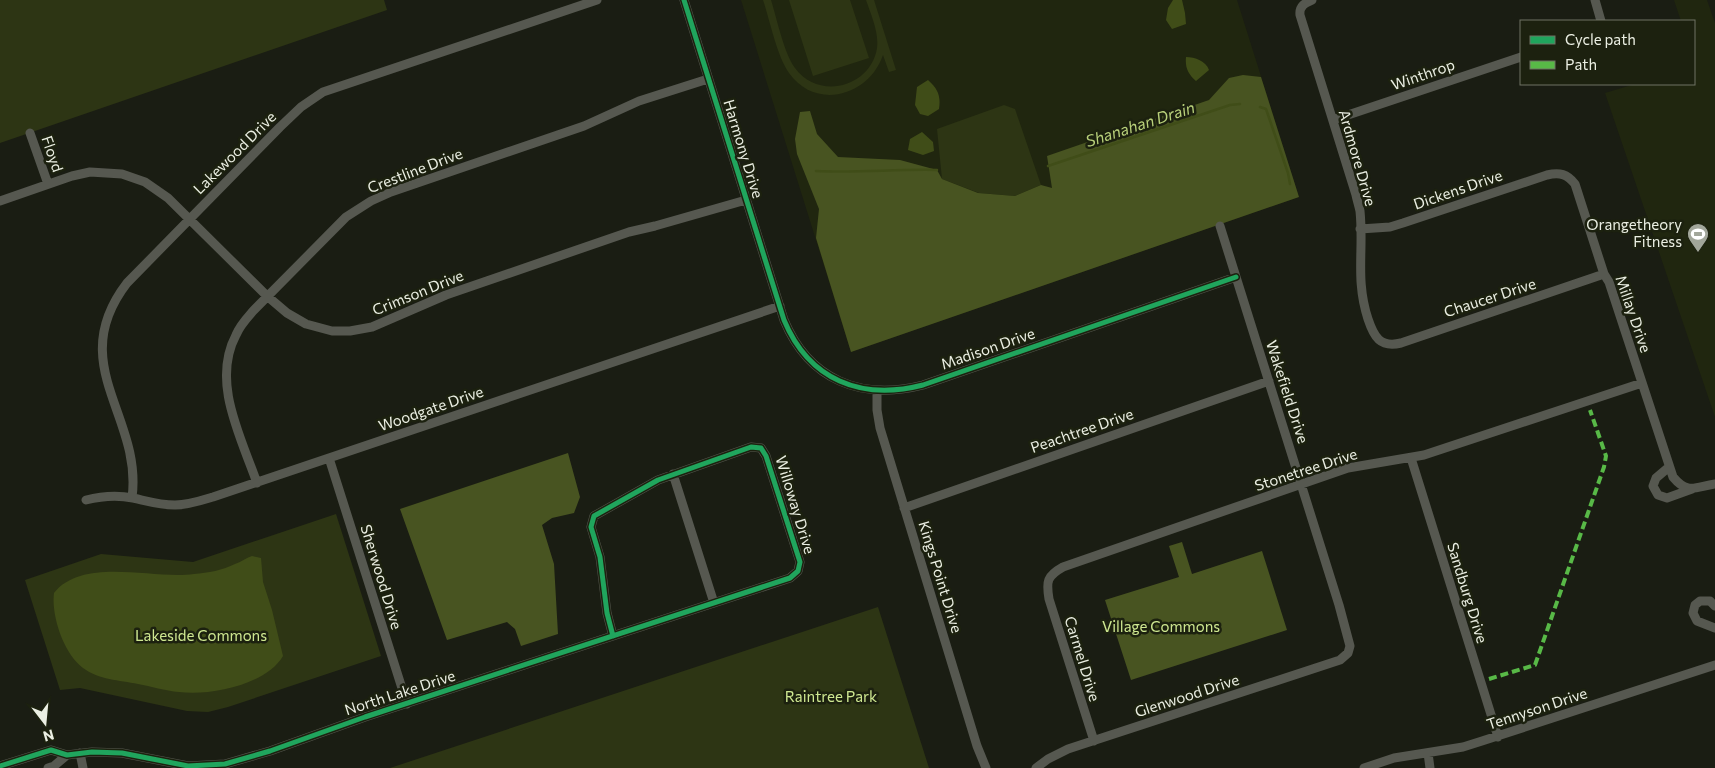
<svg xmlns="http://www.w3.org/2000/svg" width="1715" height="768" viewBox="0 0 1715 768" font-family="Commissioner,sans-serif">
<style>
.built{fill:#20260f}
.green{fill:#2d3514}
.forest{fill:#485421}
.water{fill:#404d18}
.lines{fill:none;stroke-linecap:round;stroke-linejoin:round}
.stream{stroke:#404d18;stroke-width:2.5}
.minor{stroke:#565850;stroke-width:9}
.quiet{stroke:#58b947;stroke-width:4;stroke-dasharray:8 4;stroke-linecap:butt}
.cycleway-casing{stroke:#1c210f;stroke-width:8}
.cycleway{stroke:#20a55d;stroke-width:5}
.labels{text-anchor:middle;stroke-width:5;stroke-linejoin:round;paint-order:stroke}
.street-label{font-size:15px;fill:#ebefe3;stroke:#1c210f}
.poi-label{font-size:15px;fill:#ebefe3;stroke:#1c210f;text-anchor:end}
.park-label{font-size:15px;fill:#cfe891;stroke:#1c210f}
.water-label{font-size:16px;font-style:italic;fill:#b8d07a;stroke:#1c210f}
</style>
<rect width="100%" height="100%" fill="#1a1d13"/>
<path class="built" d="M741 0H1237L1299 197 851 352Z
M1674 0H1707L1715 23V417L1605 93 1635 84H1694V21H1681Z"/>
<path class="green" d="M0 0H384L387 10 0 143Z
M763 0H771C777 19 784 53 795 68 819 101 871 87 877 48 879 32 871 15 866 0H874L896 70 889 72 883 55C869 96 816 111 789 73 777 56 770 21 763 0Z
M789 0H850L869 58 813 76Z
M1004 105 1015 109 1041 185 1015 196 979 193 942 179 937 129Z
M336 514 381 656 228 707 208 712 187 711 80 688 60 690 25 580 101 554 193 562Z
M878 607 929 768H390Z"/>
<path class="forest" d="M1243 75 1261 77 1299 197 851 352 816 238 819 209 797 154 795 139 800 112 810 111 817 134 838 157 900 160 937 170 942 179 978 193 1015 196 1041 185 1052 188 1047 156 1209 100 1229 78Z
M568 453 580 497 574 513 552 518 542 525 554 564 558 634 521 646 515 629 507 622 447 640 400 509Z
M1182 542 1192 574 1262 551 1287 630 1131 680 1105 600 1179 577 1169 546Z"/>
<path class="water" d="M1173 0H1182L1185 13 1186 24 1172 29 1166 20 1168 8Z
M1186 57C1195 57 1206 61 1209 70L1196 81C1188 74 1185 68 1186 57Z
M928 80C938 89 941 96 939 109L928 116 920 114 915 105 917 87Z
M922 132 933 142 934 151 923 155 908 150 910 139Z
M252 556 261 558 263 582 272 610 283 656C266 685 210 696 179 692 165 691 151 686 138 684 119 680 99 680 83 668 64 654 51 616 54 593 84 556 153 580 194 574 208 573 223 570 235 564 241 562 246 558 252 556Z"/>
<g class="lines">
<path class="stream" d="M1260 107 1266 109 1288 173 1290 184
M1048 166 1230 105 1240 104
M816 171C856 173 897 169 937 170"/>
<path class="minor" d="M684 0 784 320C809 380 861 401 923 385L1236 277
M1312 0C1305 3 1299 6 1300 15L1356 195C1357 200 1359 206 1360 211 1364 250 1355 279 1368 319 1374 337 1380 348 1401 343L1604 274
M1595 0 1601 21
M1333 120 1521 57
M30 133 48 184
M0 201 72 176 90 172 122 174 145 182 168 198 267 296 287 313 306 324 332 331H350L372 327 446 295 629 232 655 226 746 200
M1360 229 1390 227 1403 223 1547 175C1560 172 1567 174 1575 184L1604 274 1609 282 1673 477C1688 495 1695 487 1715 484
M877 391V410L880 428 977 746 986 768
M329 458 407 704
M1411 458 1498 737
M1669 467 1656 478 1653 486 1658 495 1667 498 1692 489
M673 474 714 603
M257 483C241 437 211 382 236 335 240 325 247 318 254 310L346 217 371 201 391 192 584 126 639 101 708 79
M132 498C143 416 64 365 127 283L280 127 301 107 323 92 597 0
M86 500C102 496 117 495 133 498 147 501 160 505 175 505 188 505 200 501 213 497L780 306
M904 508 1269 381
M1715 606 1710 601H1700L1695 605 1693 613 1697 621 1715 628
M1094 741 1049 599C1046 581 1047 576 1063 567L1348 468 1424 455 1642 383
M80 753 83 768
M1428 753 1430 768
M0 766 51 750 67 755 92 752 122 753 188 766 225 764 270 751 365 717 790 578 798 571 800 562 766 456 761 448 751 447 658 480 594 516 591 527 600 557 607 613 613 636
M48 768 54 766 67 755
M1036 768 1048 759 1068 749 1340 660 1348 653 1350 646 1339 605 1220 226
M1364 768 1394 758 1463 747 1482 741 1715 665"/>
<path class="quiet" d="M1489 679 1535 665 1604 467 1606 456 1590 410"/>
<g class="cycleway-casing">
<path id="cycleway" d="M684 0 784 320C809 380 861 401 923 385L1236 277
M0 766 51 750 67 755 92 752 122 753 188 766 225 764 270 751 365 717 790 578 798 571 800 562 766 456 761 448 751 447 658 480 594 516 591 527 600 557 607 613 613 636"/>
</g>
<use href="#cycleway" class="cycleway"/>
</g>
<defs>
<g id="stadium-pin" transform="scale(1.125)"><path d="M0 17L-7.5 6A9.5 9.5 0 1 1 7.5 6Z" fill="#a2a69a" stroke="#1c210f"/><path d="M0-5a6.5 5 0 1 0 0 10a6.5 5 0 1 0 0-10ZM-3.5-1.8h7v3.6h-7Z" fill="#fff"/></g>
</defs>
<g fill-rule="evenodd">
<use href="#stadium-pin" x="1698" y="234"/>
</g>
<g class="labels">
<g class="street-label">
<text transform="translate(1423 75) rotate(-19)" y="5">Winthrop</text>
<text transform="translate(743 149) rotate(73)" y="5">Harmony Drive</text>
<text transform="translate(235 153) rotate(-45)" y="5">Lakewood Drive</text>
<text transform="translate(52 154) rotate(71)" y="5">Floyd</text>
<text transform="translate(1357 158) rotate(74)" y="5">Ardmore Drive</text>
<text transform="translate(415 171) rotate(-21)" y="5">Crestline Drive</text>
<text transform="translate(1458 190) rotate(-19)" y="5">Dickens Drive</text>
<text transform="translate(418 293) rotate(-22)" y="5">Crimson Drive</text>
<text transform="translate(1490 298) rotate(-18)" y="5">Chaucer Drive</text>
<text transform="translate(1633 314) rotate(71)" y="5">Millay Drive</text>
<text transform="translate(988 349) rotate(-19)" y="5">Madison Drive</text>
<text transform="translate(1287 392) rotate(72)" y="5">Wakefield Drive</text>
<text transform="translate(431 409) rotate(-19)" y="5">Woodgate Drive</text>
<text transform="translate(1082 431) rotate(-19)" y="5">Peachtree Drive</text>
<text transform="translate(1306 470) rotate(-18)" y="5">Stonetree Drive</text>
<text transform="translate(795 505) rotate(73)" y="5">Willoway Drive</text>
<text transform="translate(381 577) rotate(73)" y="5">Sherwood Drive</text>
<text transform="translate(940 577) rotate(73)" y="5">Kings Point Drive</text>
<text transform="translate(1467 593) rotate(73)" y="5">Sandburg Drive</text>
<text transform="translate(1082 659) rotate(73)" y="5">Carmel Drive</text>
<text transform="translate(400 693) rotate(-18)" y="5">North Lake Drive</text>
<text transform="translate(1187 696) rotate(-18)" y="5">Glenwood Drive</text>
<text transform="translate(1537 709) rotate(-18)" y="5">Tennyson Drive</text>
</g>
<g class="poi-label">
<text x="1682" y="230">Orangetheory<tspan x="1682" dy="17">Fitness</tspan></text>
</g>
<g class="park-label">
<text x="1161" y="632">Village Commons</text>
<text x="201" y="641">Lakeside Commons</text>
<text x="831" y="702">Raintree Park</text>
</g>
<g class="water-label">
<text transform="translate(1140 124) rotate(-18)" y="6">Shanahan Drain</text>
</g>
</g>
<rect x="1520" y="20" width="175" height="65" fill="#1c210f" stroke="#6f7364"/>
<rect x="1530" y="36" width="25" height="8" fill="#20a55d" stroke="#6f7364"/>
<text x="1565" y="45" font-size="15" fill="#ebefe3">Cycle path</text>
<rect x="1530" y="61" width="25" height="8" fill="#58b947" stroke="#6f7364"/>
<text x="1565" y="70" font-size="15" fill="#ebefe3">Path</text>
<g transform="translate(45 723) rotate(164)" stroke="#1c210f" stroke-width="4" paint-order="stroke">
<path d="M0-4L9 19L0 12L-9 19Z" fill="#ebefe3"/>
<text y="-8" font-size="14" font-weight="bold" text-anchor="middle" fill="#ebefe3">N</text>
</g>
</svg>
